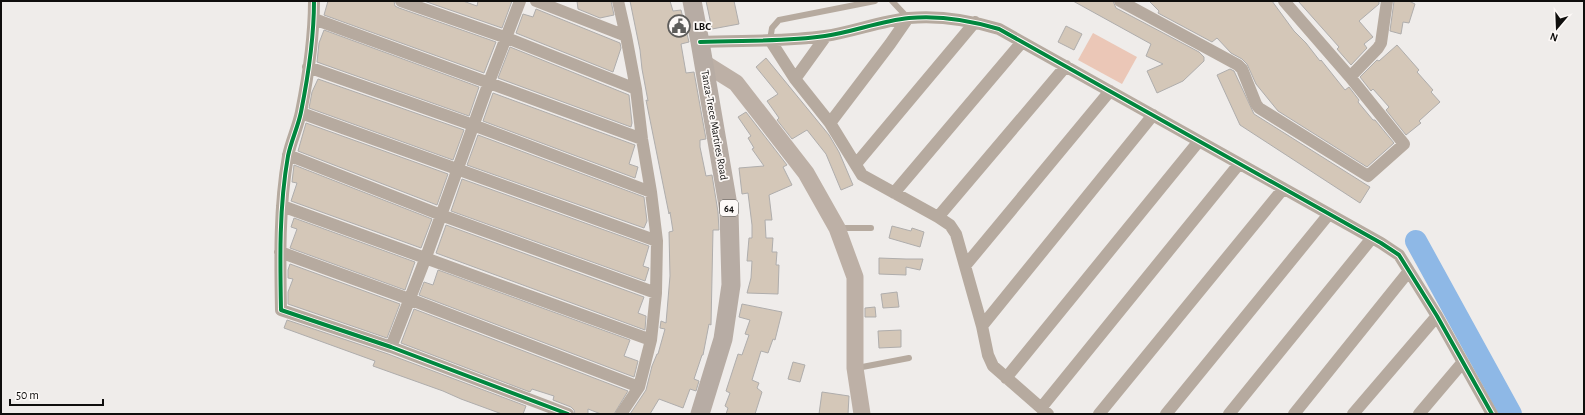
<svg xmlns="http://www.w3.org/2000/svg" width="1585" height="415" viewBox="0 0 1585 415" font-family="'Alegreya Sans',sans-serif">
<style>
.green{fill:#ebc7b7}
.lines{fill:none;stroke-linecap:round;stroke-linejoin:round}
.river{stroke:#8eb8e6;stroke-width:22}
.building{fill:#d4c7b8;stroke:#afadac}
.lane{stroke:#b6aa9f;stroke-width:6}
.street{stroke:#b6aa9f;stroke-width:12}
.secondary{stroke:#bdb0a6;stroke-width:17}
.primary{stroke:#b7aca4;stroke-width:19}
.cycleway-casing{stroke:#fdf9f7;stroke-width:6}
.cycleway{stroke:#00873e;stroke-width:4}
.labels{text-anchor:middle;stroke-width:3.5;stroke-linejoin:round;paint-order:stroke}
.shield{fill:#fdf9f7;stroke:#565453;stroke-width:1}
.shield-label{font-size:10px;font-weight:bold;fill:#0f0e0d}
.poi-label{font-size:11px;font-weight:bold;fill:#0f0e0d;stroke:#fdf9f7;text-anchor:start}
.street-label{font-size:11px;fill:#0f0e0d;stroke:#fdf9f7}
</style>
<rect width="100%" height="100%" fill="#efecea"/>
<path class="green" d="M1093 33 1137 57 1122 84 1078 60Z"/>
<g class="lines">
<path class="river" d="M1416 241 1511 414"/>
</g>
<path class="building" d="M328 1H394L395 6 399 8 496 42 484 73 324 15Z
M424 1H463L477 6 478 1H512L502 28Z
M577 1H611L614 15 600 18 578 9Z
M630 1H670L673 11 681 10 689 42 681 44 686 73 694 72 706 139 700 140V147L706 176 712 175 718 212 719 230H713L711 325 709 324 703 355H702L694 379 699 381 696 391 690 389 683 408 659 399 650 414H630L646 390 652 366 657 354H658L665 329 660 328 661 321 666 323 670 276 669 232 673 231 670 212 669 214 646 100 648 101 642 69 640 50Z
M706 1H734L739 24 712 29Z
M1073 1H1113L1116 8 1199 52 1204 57V61L1183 81 1157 93 1147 71 1163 64 1146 56 1151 44Z
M1149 1H1272L1294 31 1306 43 1320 61 1321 60 1345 90 1349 87 1359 100 1358 102 1373 120H1375L1394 143 1367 167 1278 111 1256 84 1247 64 1242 59 1231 53 1217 38 1212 42 1158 13 1159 11Z
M1298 1H1379V4L1359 21 1373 37 1364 44 1367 48 1351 65 1337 49 1339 47Z
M1394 1H1409L1415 4 1409 23 1403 22 1401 34 1390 31Z
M536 9 620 43 621 48 613 72 516 33 523 14 533 17Z
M1066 26 1082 34 1074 50 1058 42Z
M324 30 479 87 469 116 317 62 319 43Z
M1397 45 1419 70 1417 72 1433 90 1431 92 1440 102 1419 121 1421 123 1406 135 1386 110 1389 107 1373 89 1371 91 1360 77 1377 60 1379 61Z
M510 47 629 95 632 123 631 127 498 78Z
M766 58 829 135 839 152 853 185 841 190 826 154 807 130 792 139 777 120 779 118 767 101 778 94 756 67Z
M1230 69 1234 71 1254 114 1370 187 1360 203 1240 125 1217 75Z
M318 79 464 130 453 160 309 108 312 92Z
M493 93 635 145 629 164 638 167 635 178 483 121Z
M746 112 787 165 783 167 792 185 769 195 772 220H765L766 238H773L772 252H777L776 265H779L778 294 747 293 751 278 752 261H747L749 238H752V225L748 193 742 194 739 168 764 166 752 149 754 148 748 138 751 136 738 117Z
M306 123 448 174 437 205 298 151Z
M478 135 644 197 647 221 644 228 467 165Z
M294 165 432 219 421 248 291 201 297 183 292 182Z
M462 179 649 246 643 266 649 268 645 281 451 211Z
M294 218 415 262 405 290 290 248 297 229 291 227Z
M446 225 644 297 638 313 646 316 645 330 436 253Z
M892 226 911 231 912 228 924 232 920 247 889 238Z
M879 258 906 259H923L920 270 906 267V275L879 274Z
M290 264 400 304 387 338 288 304V292L293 279 288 278V270Z
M438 270 630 340 624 356 638 361 634 377 419 295 424 282 433 285Z
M897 292 899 307 883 308 881 294Z
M742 304 782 312 775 340 773 339 768 353 761 351 752 380 759 383 757 388 762 392 755 414H726L728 408 725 406 730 393 726 391 738 354 742 355 749 335 745 334 750 320 739 317Z
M875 307 876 317H865V308Z
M414 309 628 391 614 414H601L588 409V414H575L574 410 571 407 553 400 554 396 532 389 530 392 401 343Z
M287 320 388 354 526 406 523 414H502L461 399 443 391 373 366 375 361 284 328Z
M901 330V347L879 348 878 331Z
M793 362 805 365 800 382 788 379Z
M822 392 849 396 848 414H819Z"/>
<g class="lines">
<path class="lane" d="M892 1 908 18
M770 40 772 28 779 20 875 1
M839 228H871
M857 368 909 358"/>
<path class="street" d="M314 1C314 37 308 77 301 112 298 127 291 141 288 156 279 207 280 259 281 310L391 347 568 414
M401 1 507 38 636 89
M536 1 626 36
M618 1 626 36 636 89 642 139 651 192 657 241 656 293 651 340 639 387 621 414
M1120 1 1238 65 1242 69 1256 104 1259 108 1368 176 1404 144 1350 77 1284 1
M314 19 642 139
M770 40 795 79 830 123 862 175 938 217 950 225 956 234 982 326 988 355 993 366 1048 414
M700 42C742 40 784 42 825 36 853 32 880 21 909 18 940 15 969 20 999 29L1381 243 1399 255 1437 316 1492 414
M308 67 473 125 651 192
M1350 77 1378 48 1381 43 1387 1
M795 79 826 36
M301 113 657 241
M830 123 890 44 908 18
M288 155 441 215 656 293
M856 164 975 22
M894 193 1022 42
M282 206 651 340
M938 217 1066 66
M280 252 409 299 639 387
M965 266 1110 91
M982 326 1153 115
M391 347 426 257 489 82 520 1
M1006 378 1199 141
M1041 408 1239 164
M1099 414 1283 189
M1166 414 1329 214
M1229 414 1372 238
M1294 414 1409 271
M1353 414 1437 316
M1419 414 1463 362"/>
<path class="secondary" d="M704 63 736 83 806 173 837 228 855 277V368L862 414"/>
<path class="primary" d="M692 1 700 42 729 211 731 285 723 339 700 414"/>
<g class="cycleway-casing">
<path id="cycleway" d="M314 1C314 37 308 77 301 112 298 127 291 141 288 156 279 207 280 259 281 310L391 347 568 414
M700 42C742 40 784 42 825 36 853 32 880 21 909 18 940 15 969 20 999 29L1381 243 1399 255 1437 316 1492 414"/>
</g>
<use href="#cycleway" class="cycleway"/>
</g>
<defs>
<g id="civic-ring" transform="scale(1.15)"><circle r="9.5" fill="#fdf9f7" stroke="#5d5c5a" stroke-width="1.5"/><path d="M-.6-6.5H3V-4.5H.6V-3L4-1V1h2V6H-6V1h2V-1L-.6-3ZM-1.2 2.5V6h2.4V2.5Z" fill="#5d5c5a"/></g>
</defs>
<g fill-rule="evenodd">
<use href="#civic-ring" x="679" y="26"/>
</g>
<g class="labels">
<rect class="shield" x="720" y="200" width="18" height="16" rx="3"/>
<g class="shield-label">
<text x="729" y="212">64</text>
</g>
<g class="poi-label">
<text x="694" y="30">LBC</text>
</g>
<g class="street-label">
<text transform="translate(715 125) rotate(80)" y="4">Tanza-Trece Martires Road</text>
</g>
</g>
<rect width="1585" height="415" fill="none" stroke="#0f0e0d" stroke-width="4"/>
<g transform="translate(1557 28) rotate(199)" stroke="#fdf9f7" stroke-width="3" paint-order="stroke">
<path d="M0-3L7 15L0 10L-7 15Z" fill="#0f0e0d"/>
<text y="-6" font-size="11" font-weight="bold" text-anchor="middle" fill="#0f0e0d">N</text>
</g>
<path d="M10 399v6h93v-6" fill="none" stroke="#0f0e0d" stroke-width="2"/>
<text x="16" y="399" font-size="12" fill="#0f0e0d" stroke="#fdf9f7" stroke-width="3" paint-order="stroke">50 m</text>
</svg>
